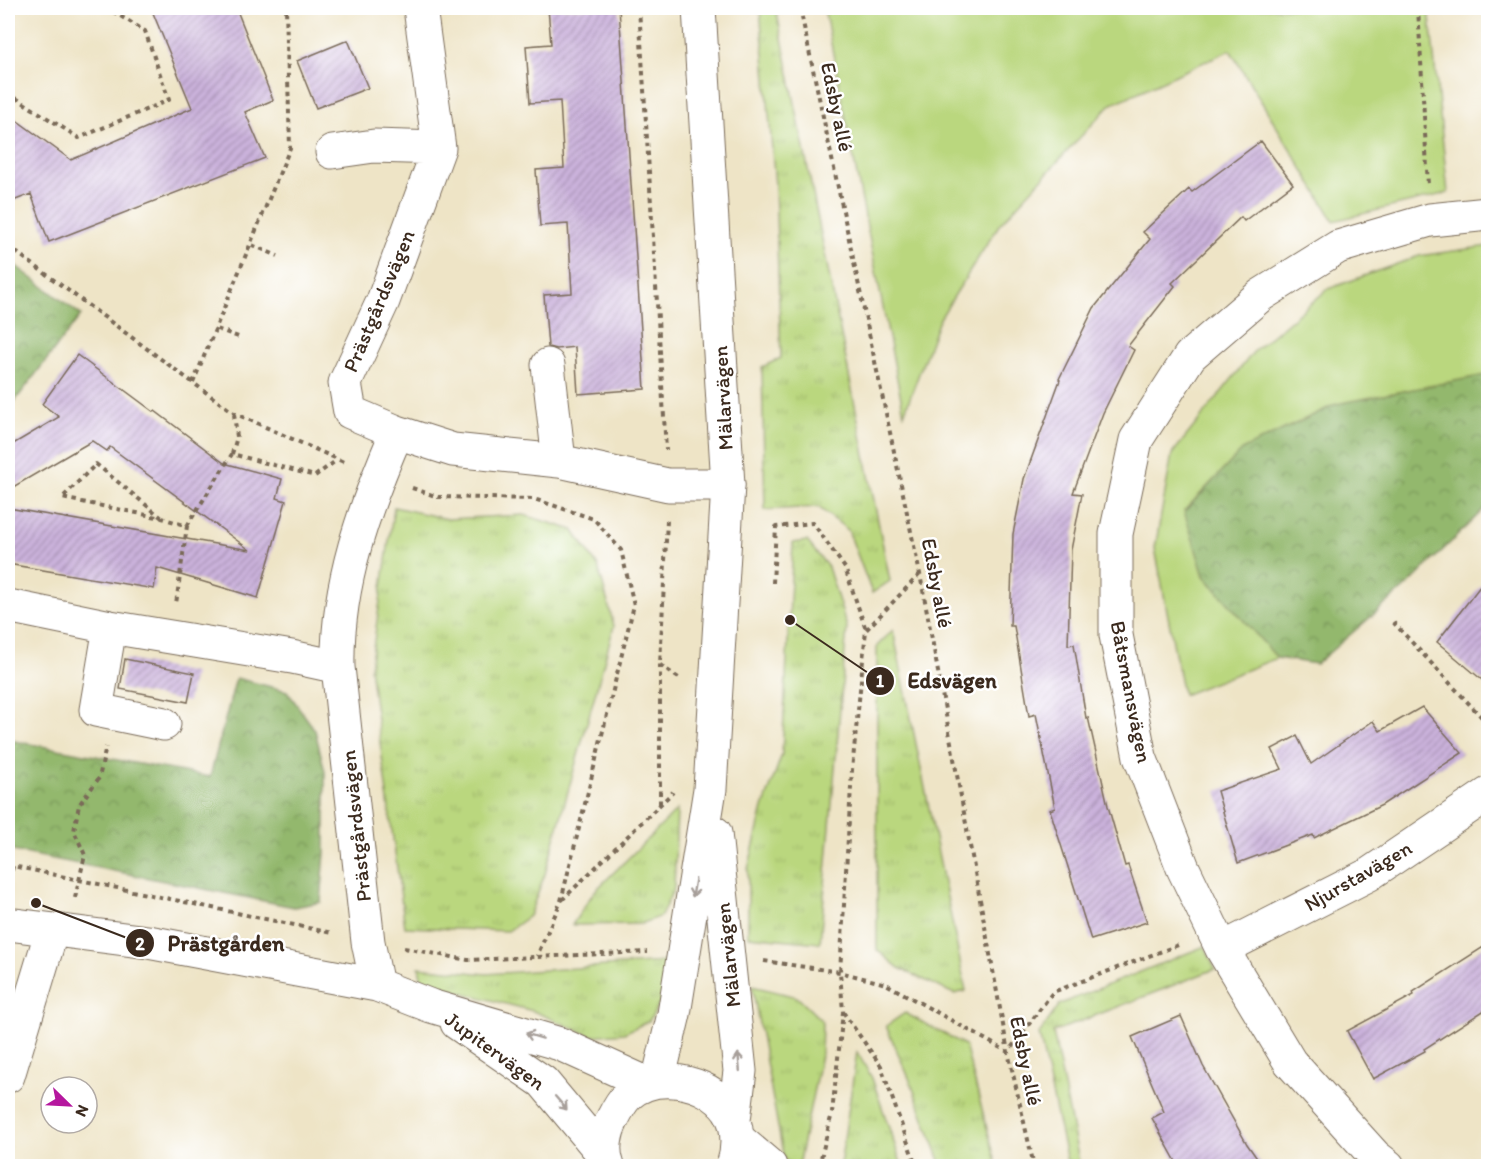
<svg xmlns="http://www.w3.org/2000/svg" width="1496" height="1174" viewBox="0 0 1496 1174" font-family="Itim,sans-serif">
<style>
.grass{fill:url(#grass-tufts);stroke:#7a804e;stroke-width:1.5}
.forest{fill:url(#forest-crowns);stroke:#677146;stroke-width:1.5}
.park{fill:#bad77e;stroke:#7a804e;stroke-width:1.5}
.building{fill:url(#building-hatch)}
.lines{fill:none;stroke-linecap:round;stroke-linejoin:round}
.minor-casing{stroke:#7a6b59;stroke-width:35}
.major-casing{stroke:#7a6b59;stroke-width:35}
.path{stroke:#7a6b59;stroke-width:4;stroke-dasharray:4.5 4.5;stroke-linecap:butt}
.minor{stroke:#fff;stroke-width:33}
.major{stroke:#fff;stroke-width:33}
.oneway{stroke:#a79f9a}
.labels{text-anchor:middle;stroke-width:5;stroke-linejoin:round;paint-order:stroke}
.street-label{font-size:21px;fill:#3b2a1e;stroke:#fff}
.leader{fill:none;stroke:#3b2a1e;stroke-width:2}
.callout-dot{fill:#3b2a1e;stroke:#fff;stroke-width:2}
.mark-label{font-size:18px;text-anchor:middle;font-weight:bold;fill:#fff}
.callout-label{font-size:22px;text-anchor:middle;font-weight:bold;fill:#3b2a1e;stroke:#fff;stroke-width:5;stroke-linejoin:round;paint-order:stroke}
</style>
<defs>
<pattern id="grass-tufts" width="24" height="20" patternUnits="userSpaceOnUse" patternTransform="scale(1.5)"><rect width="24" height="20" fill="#bad77e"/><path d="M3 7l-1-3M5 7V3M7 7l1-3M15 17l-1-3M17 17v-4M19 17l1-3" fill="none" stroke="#a1b96c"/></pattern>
<pattern id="forest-crowns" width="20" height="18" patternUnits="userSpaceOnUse" patternTransform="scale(1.5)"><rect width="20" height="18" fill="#93b86d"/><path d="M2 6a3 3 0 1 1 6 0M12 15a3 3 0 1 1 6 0" fill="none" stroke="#799659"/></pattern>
<pattern id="building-hatch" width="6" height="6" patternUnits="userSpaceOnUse" patternTransform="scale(1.5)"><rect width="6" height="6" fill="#cbb2dc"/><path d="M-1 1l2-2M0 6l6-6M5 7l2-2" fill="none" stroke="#a691b2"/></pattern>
</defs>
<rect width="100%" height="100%" fill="#fff"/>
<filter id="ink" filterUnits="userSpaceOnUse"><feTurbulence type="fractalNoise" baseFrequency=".0167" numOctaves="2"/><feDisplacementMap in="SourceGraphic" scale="12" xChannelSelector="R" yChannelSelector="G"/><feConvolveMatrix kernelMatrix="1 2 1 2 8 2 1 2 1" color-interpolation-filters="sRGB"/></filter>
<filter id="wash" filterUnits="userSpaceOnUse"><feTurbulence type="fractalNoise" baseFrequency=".008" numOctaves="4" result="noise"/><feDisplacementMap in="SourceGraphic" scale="24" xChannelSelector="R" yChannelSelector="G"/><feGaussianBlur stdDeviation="1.35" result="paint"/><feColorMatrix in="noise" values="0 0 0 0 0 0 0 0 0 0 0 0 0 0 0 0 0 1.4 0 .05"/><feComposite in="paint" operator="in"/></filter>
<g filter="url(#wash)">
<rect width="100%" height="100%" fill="#eee4c6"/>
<path class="grass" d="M760 8H776L890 581 872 593 848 530 818 507 765 510 762 367 781 358 775 185Z
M394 507 448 519 524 515 573 530 598 566 614 626 545 874 529 916 508 931 405 927 370 668Z
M807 541 828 567 847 627 820 943 748 936V869L763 808 782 754 793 543Z
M893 630 966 991 954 994 899 968 877 950V646Z
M677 810 674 888 661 916 641 924 572 925 594 892Z
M1205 946 1215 969 1053 1032 1080 1166H1068L1039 1034 1060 1004Z
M665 962 663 998 649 1021 624 1033 591 1036 533 1011 422 982 419 967 486 974Z
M752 986 797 997 822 1021 821 1055 798 1166H794L784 1159Z
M905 1013 965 1045 997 1166H942L909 1078 886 1026Z
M857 1052 872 1078 902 1166H840Z"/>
<path class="forest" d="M8 260 81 315 8 410Z
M1485 375 1488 377V505L1409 584 1316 664 1277 658 1204 576 1184 512 1243 449 1336 404Z
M236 678 287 691 315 730 325 772V852L321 902 294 907 8 850V740L210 777Z"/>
<path class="park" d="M824 8H1429L1448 193 1334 221 1230 50 1110 105 999 225 939 320 904 414Z
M1488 246V377L1485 375 1336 404 1243 449 1184 511 1204 576 1277 658 1183 695 1155 548 1172 454 1255 350 1328 289 1419 256Z"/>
<g id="blocks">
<path class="building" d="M151 8H236L273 100 245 112 265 158 49 242 31 194 8 203V114L71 160 192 108Z
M548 8H619L645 389 578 394 575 347 556 349 548 347 544 295 572 293 568 224 540 226 536 170 564 168 560 101 530 103 526 46 551 44Z
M348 40 368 88 316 108 297 61Z
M1261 141 1293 184 1244 221 1241 217 1172 283 1175 286 1128 346 1134 350 1103 413 1073 493 1082 494 1071 550 1068 645 1074 644 1086 718 1088 717 1108 806 1125 866 1128 865 1147 922 1091 940 1050 810 1055 808 1036 714 1029 716 1014 626H1010L1013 534 1024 479 1060 380 1059 379 1094 308 1150 239 1143 232 1189 189 1192 192Z
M77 355 154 412 155 411 224 463 282 479 277 498 286 501 258 598 157 568 154 589 8 564V508L250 550 110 447 107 451 92 441 8 490V447L59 417 42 404Z
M1488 576V685L1437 642Z
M125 659 194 673 188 702 120 689Z
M1422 707 1462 753 1382 805 1314 838 1313 835 1238 863 1217 791 1282 769 1272 749 1297 736 1311 764 1373 721 1380 731Z
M1488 944V1008L1424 1049 1425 1051 1373 1079 1347 1031 1414 995 1413 992Z
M1181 1016 1203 1066 1247 1144 1263 1167H1179L1152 1118 1164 1112 1132 1037Z"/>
</g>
</g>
<g filter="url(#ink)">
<use href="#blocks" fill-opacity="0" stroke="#7a6b59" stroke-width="1.5"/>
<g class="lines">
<g class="minor-casing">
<path id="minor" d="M332 152 374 146 439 148
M548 365 559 461
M397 432 453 450 559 461 668 485H728
M8 606 110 627 292 657 338 667
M110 627 96 710 164 724
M8 924 148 942 377 985 431 1006 560 1044 646 1083
M1222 949 1368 875 1488 794
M377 985 368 942 338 667C336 585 365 506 397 432L350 412 345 383 383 301 439 148 420 8
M457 1023 543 1082 604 1155
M8 1076 52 930
M737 1138 770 1166
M1388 1166 1375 1156 1290 1062 1222 949 1183 868 1140 757 1116 635V534L1136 440 1190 356 1261 295 1338 247 1430 220 1488 214"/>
</g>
<g class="major-casing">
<path id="major" d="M715 833 740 1071 734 1120
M658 1081 674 1014 710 789 728 485 699 8
M608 1166C602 1151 605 1133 613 1118 617 1110 622 1101 628 1095 655 1070 707 1080 728 1109 739 1125 739 1148 733 1166"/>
</g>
<path class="path" d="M639 8 666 450
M800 8 920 574 1008 1052 1034 1166
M1418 8 1428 186
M8 93 79 138 169 100 145 31 107 8
M252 245 278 256
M8 246 234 413 346 463
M217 329 241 338
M193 383 290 148 286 8
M232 454 237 437 234 414
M412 488 438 497 534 499 594 519 621 550 634 605 561 901 537 956
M162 518 96 464 62 498 162 518 187 526 176 604
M187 526 232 454 315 476 337 460
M773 583 776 527 813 523 845 568 866 630
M1393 622 1488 724
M660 665 680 679
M660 804V665L667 520
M8 865 332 933
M8 888 13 866
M75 898 85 855 74 831 79 805 99 778 106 747
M562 900 673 792
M404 948 468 960 647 952
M764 961 840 972 886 984 1008 1052 1053 992 1181 944
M843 1012 881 1066 916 1166
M819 1166 832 1113 843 1012 840 972 852 770 866 630 920 574"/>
<use href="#minor" class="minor"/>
<use href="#major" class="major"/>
</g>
<defs><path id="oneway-shaft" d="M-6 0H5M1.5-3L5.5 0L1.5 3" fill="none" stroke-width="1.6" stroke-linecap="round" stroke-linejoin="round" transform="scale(1.5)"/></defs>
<g class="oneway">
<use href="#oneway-shaft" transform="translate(694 888) rotate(99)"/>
<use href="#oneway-shaft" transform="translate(534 1036) rotate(-163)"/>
<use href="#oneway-shaft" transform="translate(739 1062) rotate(-95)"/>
<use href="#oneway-shaft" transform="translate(561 1103) rotate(49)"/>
</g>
</g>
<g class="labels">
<g class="street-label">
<text transform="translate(837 107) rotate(78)" y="7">Edsby allé</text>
<text transform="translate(379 301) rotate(-67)" y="7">Prästgårdsvägen</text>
<text transform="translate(723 398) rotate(-93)" y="7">Mälarvägen</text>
<text transform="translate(937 583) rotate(79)" y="7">Edsby allé</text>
<text transform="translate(1131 692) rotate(79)" y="7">Båtsmansvägen</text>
<text transform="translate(356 826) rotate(-96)" y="7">Prästgårdsvägen</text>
<text transform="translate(1358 876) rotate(-30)" y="7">Njurstavägen</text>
<text transform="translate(728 955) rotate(-96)" y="7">Mälarvägen</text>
<text transform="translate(495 1051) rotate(36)" y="7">Jupitervägen</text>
<text transform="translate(1026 1061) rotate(78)" y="7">Edsby allé</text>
</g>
</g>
<path class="leader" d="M790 620L880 681M36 903L140 943"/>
<g class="callout-dot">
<circle cx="790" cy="620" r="6"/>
<circle cx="36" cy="903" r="6"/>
<circle cx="880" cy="681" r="15"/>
<circle cx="140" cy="943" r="15"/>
</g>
<g class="mark-label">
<text x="880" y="687">1</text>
<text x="140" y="950">2</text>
</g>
<g class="callout-label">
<text x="952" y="688">Edsvägen</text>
<text x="226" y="951">Prästgården</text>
</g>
<rect width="1496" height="1174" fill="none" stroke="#fff" stroke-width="30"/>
<g transform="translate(69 1105) rotate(114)"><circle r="28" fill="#ffffff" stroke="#b1aaa5" stroke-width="1.5"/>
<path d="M0-4.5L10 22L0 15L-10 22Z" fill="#b5179e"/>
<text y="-9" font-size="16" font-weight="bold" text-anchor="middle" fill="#3b2a1e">N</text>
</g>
</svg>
